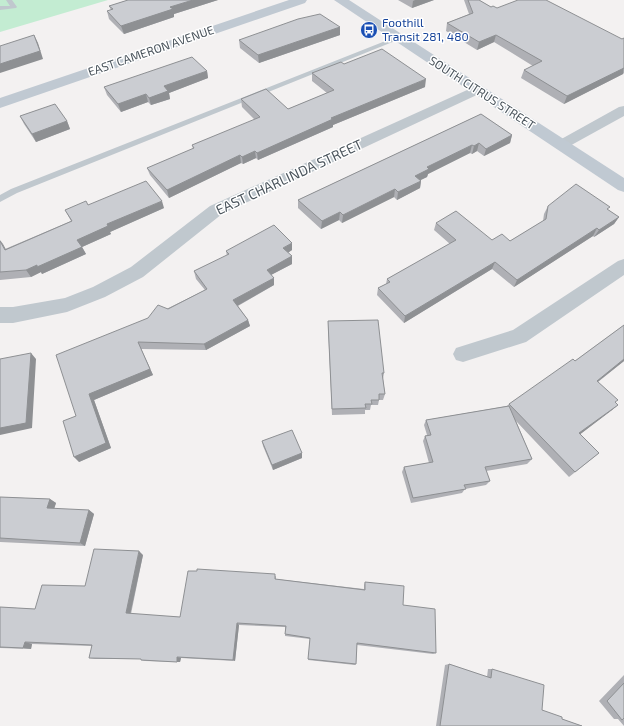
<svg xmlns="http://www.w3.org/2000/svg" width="624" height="726" viewBox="0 0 624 726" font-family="'Exo 2',sans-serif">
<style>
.green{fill:#c3ecd2}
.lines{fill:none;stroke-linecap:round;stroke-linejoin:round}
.service{fill:#c0c8ce;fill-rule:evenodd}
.minor{fill:#c0c8ce;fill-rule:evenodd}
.secondary{fill:#c0c9d2;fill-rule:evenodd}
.wall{fill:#afb0b5}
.shaded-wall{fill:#8e9093}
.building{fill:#cbcdd2;stroke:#8e9093}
.labels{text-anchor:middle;stroke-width:3;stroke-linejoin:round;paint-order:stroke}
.far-transit-label{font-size:12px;fill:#164399;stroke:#fff;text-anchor:start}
.far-street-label{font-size:12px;fill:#4a545c;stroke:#fff}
.street-label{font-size:14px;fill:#4a545c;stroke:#fff}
</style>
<rect width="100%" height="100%" fill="#f3f1f1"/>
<path class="green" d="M0 0H108L0 32Z"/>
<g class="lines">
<path class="service" d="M6 0H12L17 7 16 8 0 10V6H10Z
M398 36 401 38 400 39 17 193 0 202V195L11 189Z"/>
<path class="minor" d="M476 86 481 87 483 90 481 93 222 214 143 277 105 297 67 312 13 323H0V307H13L65 298 93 287 131 267 210 206Z
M624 106V116L566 148 561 150 556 148 554 145 556 142 619 107Z
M624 259V275L526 342 463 362 456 360 453 354 456 348 513 330 618 261Z"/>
<path class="secondary" d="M289 0H307L305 3 0 108V98Z
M334 0H349L624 178V192L618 190Z"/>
</g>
<path class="wall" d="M128 0H218L174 14V17L124 34 109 19 107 11 111 10 109 6Z
M398 0H434L412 8Z
M464 0H479L491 7 622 39 624 38V73L623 74 564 104 521 78 524 70 533 66 494 42 477 50 446 31 447 23 469 14Z
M340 27V35L259 63 240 48 239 40Z
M344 64 425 87 333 125V127L258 160 256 158 243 164 241 163 169 198 150 175 147 168 193 149 192 145 255 120 242 107 241 99 288 109 327 93 312 81V73Z
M207 71 208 78 169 93 170 99 151 105 148 102 121 112 107 95 104 87Z
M481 114 512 135 510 143 484 156 477 151 472 154 470 153 428 174 427 177 421 180V181L420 188 397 200 394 197 342 223 339 220 321 229 298 208V200Z
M20 116 67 121 70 129 36 142 24 124Z
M548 206 608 210 619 217 614 224 594 237 593 236 514 287 492 269 404 323 377 295 378 288 386 284 387 279 450 244 434 230 436 223 492 240 510 241 543 221 544 214Z
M164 208 110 232 111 234 82 247 86 254 42 274 41 272 31 277 0 280V240L5 249 71 221 65 210Z
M292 250 288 253 292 256V264L271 275 274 285 238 306 248 320 250 326 206 350 141 349 153 375 94 400 111 448 79 462 76 416 148 318 205 290 196 279 194 271 227 256 226 251Z
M328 321 384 373 383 379 385 394 383 400H379L378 405H371L370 410H365V414L332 415 328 328Z
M624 325V361L598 382 615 402 618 405 612 410 580 434 599 453 569 477 516 421 532 459 527 464 486 471 490 481 486 485 465 489 462 493 411 503 402 472 404 467 429 463 423 441 425 436 427 435 424 425 426 420 507 406 509 404 575 361Z
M262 441 302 453V458L273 470 263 446Z
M0 497 50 499 56 503 54 509 89 510 94 514 85 546 0 542Z
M143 555 131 614 180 617 276 576V579L364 589V585L365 582 403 605 436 653 433 654 357 645 356 664 355 665 308 660 310 639 285 636V627L239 625 235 661 181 658 180 662 145 661 141 660V659H95L89 658 92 646 32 644 31 649 0 648V607L35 609 85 586Z
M449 664 487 677 488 669H492L542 710 562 719 582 726H436L445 665Z
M624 675V726L618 719H614L599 701Z"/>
<path class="shaded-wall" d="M193 0H218L174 14V17L124 34 121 26 170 7Z
M415 0H434L412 8 413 1Z
M340 27V35L259 63 258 55Z
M34 35 38 43 43 59 0 73V64Z
M496 35 494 42 477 50 479 42Z
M624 63 623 74 564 104 567 96Z
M207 71 208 78 169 93 170 99 151 105 149 98 164 86Z
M426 79 425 87 333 125V127L258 160 257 153 331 118Z
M146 94 148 102 121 112 118 104Z
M67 121 70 129 36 142 32 134Z
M512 135 510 143 484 156 486 149Z
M479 143 477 151 472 154 474 146Z
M472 145 470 153 428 174 427 177 414 183 415 176 427 167Z
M255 151 256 158 243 164 242 157Z
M240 155 241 163 169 198 167 190Z
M421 181 420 188 397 200 398 192Z
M395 189 394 197 342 223 343 215Z
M162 201 164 208 110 232 111 234 82 247 86 254 42 274 41 272 31 277 26 270 37 265 77 240 107 224Z
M340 212 339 220 321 229 322 221Z
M619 217 614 224 594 237 599 230Z
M597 228 593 236 514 287 517 280Z
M0 240 3 244 10 257 5 250Z
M292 243V250L284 255 283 248Z
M292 256V264L267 277V270Z
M495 262 492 269 404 323 405 316Z
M274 278V285L235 307 233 300Z
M248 320 250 326 206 350 204 344Z
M138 342 153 375 94 400 111 448 79 462 74 457 89 394Z
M31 353 36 359 32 428 0 435V428Z
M624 359V361L591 387 597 381Z
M618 405 612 410 574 439 579 433Z
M302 453V458L273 470 272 465Z
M50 499 56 503 53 512 47 508Z
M89 510 94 514 85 546 80 543Z
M139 551 143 555 130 615 126 613Z
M237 623 239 625 235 661 233 660Z
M25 642 32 644 31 649 23 648Z
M177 657 181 658 180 662H177Z"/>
<path class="building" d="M128 0H193L170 7 173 9 121 26 107 11 113 9 109 6Z
M468 0H479L491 7 493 6 497 8 518 0H546L622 39 624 38V68L567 96 524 70 542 61 496 35 479 42 447 23 473 13Z
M320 14 340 27 258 55 239 40 298 19Z
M34 35 40 51 0 64V46Z
M382 49 426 79 331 118 333 119 257 153 255 151 242 157 240 155 167 190 147 168 194 148 192 145 260 117 241 99 266 89 288 109 334 90 312 73 341 62 344 64Z
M192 57 207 71 164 86 168 91 149 98 146 94 118 104 104 87Z
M55 104 67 121 32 134 20 116Z
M481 114 512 135 486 149 479 143 474 146 472 145 427 167 429 169 415 176 421 181 398 192 395 189 343 215 340 212 322 221 298 200Z
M146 181 162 201 107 224 108 226 77 240 82 247 37 267V265L26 270 0 272V241L5 250 72 221 65 210 86 201 88 205Z
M576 184 610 207 607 209 619 217 599 230 597 228 517 280 495 262 405 316 378 288 390 282 387 279 456 240 436 223 456 211 492 240 502 234 510 241 546 219 548 206Z
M274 225 292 243 283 248 292 256 267 270 274 278 233 300 248 320 204 344 138 342 150 369 89 394 106 443 74 457 63 421 76 416 56 355 148 318 158 305 168 309 207 289 194 271 229 254 226 251Z
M378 320 384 373H382L385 394H379V400H371L372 404H365L366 408 332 409 328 321Z
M624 325V359L597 381 618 400 615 402 618 405 579 433 599 453 575 472 509 404 573 359 575 361Z
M31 353 26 423 0 428V359Z
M509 406 532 459 485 467 490 481 464 485 466 489 413 498 404 467 433 462 425 436 431 435 426 420Z
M292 430 302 453 272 465 262 441Z
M0 497 50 499 47 508 89 510 80 543 0 538Z
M94 549 139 551 126 613 180 617 188 571H197V569L275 574V579L365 590V582L404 586 403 605 435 609 436 653 357 643 356 664 308 659 310 638 285 634 286 626 237 623 233 660 177 657V662L141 660V659L89 658 92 645 25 642 23 648 0 647V607L35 609 42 585 85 586Z
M449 664 491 678 492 669 544 685 542 710 562 717V719L582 726H440Z
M624 683V718L622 720 607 701Z"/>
<defs>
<g id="bus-disc" transform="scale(0.9)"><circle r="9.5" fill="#1a4fb4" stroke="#fff"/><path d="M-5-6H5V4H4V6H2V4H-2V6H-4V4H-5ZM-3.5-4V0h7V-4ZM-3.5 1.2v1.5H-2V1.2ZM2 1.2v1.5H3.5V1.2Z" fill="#fff"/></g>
</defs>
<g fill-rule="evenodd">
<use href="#bus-disc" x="369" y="30"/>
</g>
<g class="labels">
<g class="far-transit-label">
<text x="382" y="27">Foothill<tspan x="382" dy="14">Transit 281, 480</tspan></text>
</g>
<g class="far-street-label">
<text transform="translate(151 51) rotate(-19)" y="4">EAST CAMERON AVENUE</text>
<text transform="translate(482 93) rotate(33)" y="4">SOUTH CITRUS STREET</text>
</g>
<g class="street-label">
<text transform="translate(289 177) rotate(-25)" y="5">EAST CHARLINDA STREET</text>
</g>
</g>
</svg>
